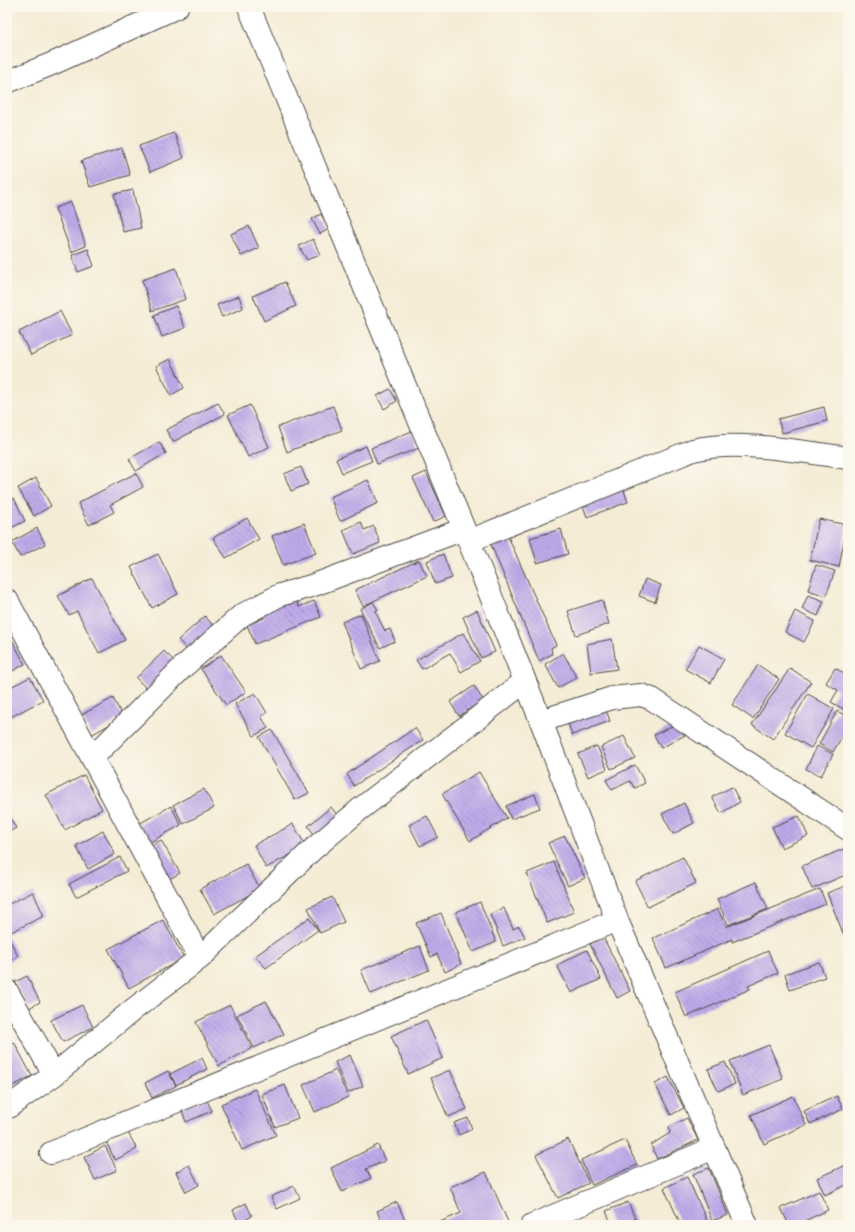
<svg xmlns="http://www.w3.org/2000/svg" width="855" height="1232" viewBox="0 0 855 1232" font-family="'Shantell Sans',sans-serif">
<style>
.building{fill:url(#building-back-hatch)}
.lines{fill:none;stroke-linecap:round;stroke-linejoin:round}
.minor-casing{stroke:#494845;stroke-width:24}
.major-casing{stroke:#494845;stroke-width:24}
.minor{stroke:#fff;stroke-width:22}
.major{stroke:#fff;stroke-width:22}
</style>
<defs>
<pattern id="building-back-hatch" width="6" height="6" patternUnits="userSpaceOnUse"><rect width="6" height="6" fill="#bfaaea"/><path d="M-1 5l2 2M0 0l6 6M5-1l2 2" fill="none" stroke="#9b8bbe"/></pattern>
</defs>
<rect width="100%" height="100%" fill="#fbf7ec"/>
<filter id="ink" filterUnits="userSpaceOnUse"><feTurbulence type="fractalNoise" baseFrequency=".025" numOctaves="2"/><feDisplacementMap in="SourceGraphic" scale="8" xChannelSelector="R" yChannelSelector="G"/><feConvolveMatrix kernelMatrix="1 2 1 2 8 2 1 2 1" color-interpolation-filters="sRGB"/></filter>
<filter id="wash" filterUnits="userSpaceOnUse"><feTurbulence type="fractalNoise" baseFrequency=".012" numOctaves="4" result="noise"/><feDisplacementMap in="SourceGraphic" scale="16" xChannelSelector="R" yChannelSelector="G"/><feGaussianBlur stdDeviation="0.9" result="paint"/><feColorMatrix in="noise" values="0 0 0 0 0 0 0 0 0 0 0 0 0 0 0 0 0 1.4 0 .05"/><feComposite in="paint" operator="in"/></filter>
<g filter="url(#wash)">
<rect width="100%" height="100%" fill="#f5ecd6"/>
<g id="blocks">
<path class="building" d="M7 7 11 11 7 14Z
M174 133 184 158 150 172 139 146Z
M122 148 130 175 90 187 81 161Z
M133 190 141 228 123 232 114 194Z
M71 202 86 246 71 252 55 208Z
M321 214 329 229 320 234 312 219Z
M249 226 259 248 241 256 231 234Z
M313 239 320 254 307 260 299 246Z
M88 249 94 266 78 272 72 255Z
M176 268 186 299 152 311 142 280Z
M285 282 296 306 264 321 253 296Z
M239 296 243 308 222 317 217 305Z
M176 306 185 328 162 337 154 315Z
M60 311 72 335 31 355 19 332Z
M170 359 184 388 171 395 156 366Z
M390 389 397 401 384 409 377 396Z
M218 403 225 414 173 442 166 430Z
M250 405 269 447 248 457 228 415Z
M333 406 342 430 287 452 278 427Z
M824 407 827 421 782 433 778 419Z
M412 431 419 448 377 464 371 448Z
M159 442 166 453 136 471 129 459Z
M366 446 372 461 342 473 336 459Z
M301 467 308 484 291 491 284 474Z
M426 472 446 516 433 522 413 478Z
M136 473 143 487 110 505 114 512 89 525 78 503Z
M36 478 51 506 34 516 18 488Z
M368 480 378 503 340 521 330 497Z
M622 485 628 502 587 517 581 500Z
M14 498 25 521 7 530V501Z
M247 518 259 539 226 558 213 538Z
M819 519 847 525 839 567 810 560Z
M361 522 364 530 374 526 380 543 353 554 343 530Z
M304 523 316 553 283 565 272 536Z
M37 528 45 544 20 557 12 542Z
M561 529 568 554 537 563 530 538Z
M507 534 556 645 551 648 552 654 539 661 490 542Z
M158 554 178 594 152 608 131 567Z
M443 554 452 578 435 584 427 561Z
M419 560 427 576 363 606 355 590Z
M816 565 835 571 826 596 808 590Z
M92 578 125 640 99 653 77 611 69 615 58 596Z
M645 579 661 585 655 602 639 596Z
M293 593 299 607 314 601 321 617 255 644 247 625 264 618 260 607Z
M808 595 824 601 818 616 802 609Z
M602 600 609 624 576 635 568 611Z
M373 602 378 610 375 611 385 631 390 629 395 641 380 648 360 609Z
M477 610 495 652 481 658 463 617Z
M795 611 815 621 804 642 785 632Z
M361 614 380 661 361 669 342 622Z
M205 616 216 629 189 652 178 640Z
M7 631 25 664 9 673 7 670Z
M463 633 480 661 461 672 450 653 422 669 416 660Z
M612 639 617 669 591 673 587 644Z
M699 645 724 659 711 683 685 669Z
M164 651 177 664 149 691 136 678Z
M563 653 577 677 558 688 545 664Z
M221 655 246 692 226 705 201 669Z
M758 665 779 679 753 719 732 705Z
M790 668 811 682 773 739 752 725Z
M835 668 848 675V701L843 709 831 702 838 690 826 683Z
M30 677 43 700 7 719V689Z
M474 686 483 700 459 716 450 702Z
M255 693 267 713 261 716 268 728 254 736 235 704Z
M808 694 834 709 811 748 785 733Z
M113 698 123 717 91 735 81 715Z
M605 707 610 721 572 735 567 720Z
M837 711 848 717V726L833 752 819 744Z
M680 722 687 734 661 748 654 735Z
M415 728 423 740 354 786 347 774Z
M272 730 309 793 295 800 259 737Z
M624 736 635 758 611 769 601 747Z
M597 746 607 769 588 777 578 754Z
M817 746 833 754 821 776 806 769Z
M635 765 645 783 635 788 630 781 612 790 606 780Z
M479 772 507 818 470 841 442 794Z
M84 775 102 809 65 830 46 795Z
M732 787 740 802 721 813 712 797Z
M204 789 214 808 183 824 173 805Z
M535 794 540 808 511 819 506 806Z
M684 803 694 823 673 834 662 814Z
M171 806 181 825 145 845 135 826Z
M331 807 340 819 317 838 308 826Z
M7 813 16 828 7 833Z
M427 816 438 837 420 846 409 825Z
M799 816 808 836 782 848 772 827Z
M293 824 306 846 266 868 254 845Z
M103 831 115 854 88 869 76 846Z
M565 836 585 878 568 886 548 843Z
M161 840 180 873 166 881 147 848Z
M846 848 848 854V874L812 889 802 866Z
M120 857 127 871 76 897 69 884Z
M683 857 696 883 648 907 635 881Z
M554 862 574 912 547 923 527 873Z
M246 864 260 889 214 914 200 889Z
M756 882 768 909 728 925 717 899Z
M848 885V936L845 938 827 893Z
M820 889 826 904 732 942V939L666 968 653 938 718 909 726 927Z
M33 892 44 916 7 934V905Z
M332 897 344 922 320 933 308 908Z
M480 902 496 942 473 952 456 912Z
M504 908 513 929 519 926 525 937 503 946 490 914Z
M441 913 461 964 445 972 437 954 431 957 416 923Z
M309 918 318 930 266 968 255 956Z
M163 920 184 958 129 988 108 949Z
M7 935 18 956 7 962Z
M603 937 630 991 617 998 590 944Z
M420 946 429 970 371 994 361 970Z
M587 950 601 979 571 993 557 965Z
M768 951 778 973 748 986 750 989 686 1017 675 992Z
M819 962 825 977 790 990 785 974Z
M27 976 40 1002 29 1008 15 982Z
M266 1001 284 1034 254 1048 237 1015Z
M82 1005 93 1027 63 1042 51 1020Z
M230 1005 252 1048 219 1066 196 1022Z
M7 1013 12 1022 7 1025Z
M426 1020 443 1058 408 1074 391 1036Z
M14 1042 32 1076 7 1089V1046Z
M769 1045 783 1079 743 1095 730 1061Z
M350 1055 363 1086 348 1093 335 1062Z
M202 1058 207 1069 176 1085 170 1074Z
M725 1062 735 1084 718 1091 708 1069Z
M336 1070 348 1097 315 1112 303 1085Z
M450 1070 467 1109 448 1117 431 1078Z
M168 1071 176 1086 152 1098 145 1083Z
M668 1077 684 1108 671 1115 655 1084Z
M285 1085 298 1118 275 1127 262 1094Z
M255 1089 276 1135 242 1150 221 1104Z
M793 1096 806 1125 764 1144 751 1115Z
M837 1096 843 1109 810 1124 804 1111Z
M206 1098 212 1111 186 1122 181 1108Z
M468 1118 472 1129 459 1135 454 1123Z
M687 1118 698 1140 657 1159 651 1145 670 1133 669 1127Z
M127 1131 137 1149 115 1160 106 1142Z
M568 1139 589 1183 558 1198 536 1155Z
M625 1140 637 1165 592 1185 581 1160Z
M378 1145 385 1161 366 1169 371 1178 342 1192 331 1168Z
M105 1146 117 1170 95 1180 84 1157Z
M848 1164V1184L825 1195 817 1178Z
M189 1165 199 1185 186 1192 176 1172Z
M709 1168 728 1215 712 1221 693 1174Z
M486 1172 508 1222 500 1225H433L461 1213 450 1187Z
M687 1177 709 1225H681L664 1188Z
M294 1186 300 1198 277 1209 271 1197Z
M819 1191 828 1210 796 1225H789L781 1208Z
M397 1202 407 1225H383L377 1211Z
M628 1202 638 1225H612L606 1211Z
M246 1203 252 1216 239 1223 233 1210Z"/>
</g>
</g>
<g filter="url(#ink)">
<use href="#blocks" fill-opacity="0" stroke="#494845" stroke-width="1"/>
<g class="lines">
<g class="minor-casing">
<path id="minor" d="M249 7 464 529 541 721 617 920 747 1225
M469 541 693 450C739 439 801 452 848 458
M7 600 200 958
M541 721 612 698 641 695 652 699 848 829
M92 758 182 668 242 615 280 595 314 585 464 529
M7 991 54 1075
M7 1108 54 1075 134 1009 200 958 311 851 359 810 524 682
M51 1153 617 920
M532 1225 714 1148"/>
</g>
<g class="major-casing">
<path id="major" d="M7 82 54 63 177 7"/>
</g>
<use href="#minor" class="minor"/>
<use href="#major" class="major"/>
</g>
</g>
<rect width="855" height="1232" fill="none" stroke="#fbf7ec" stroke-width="24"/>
</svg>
